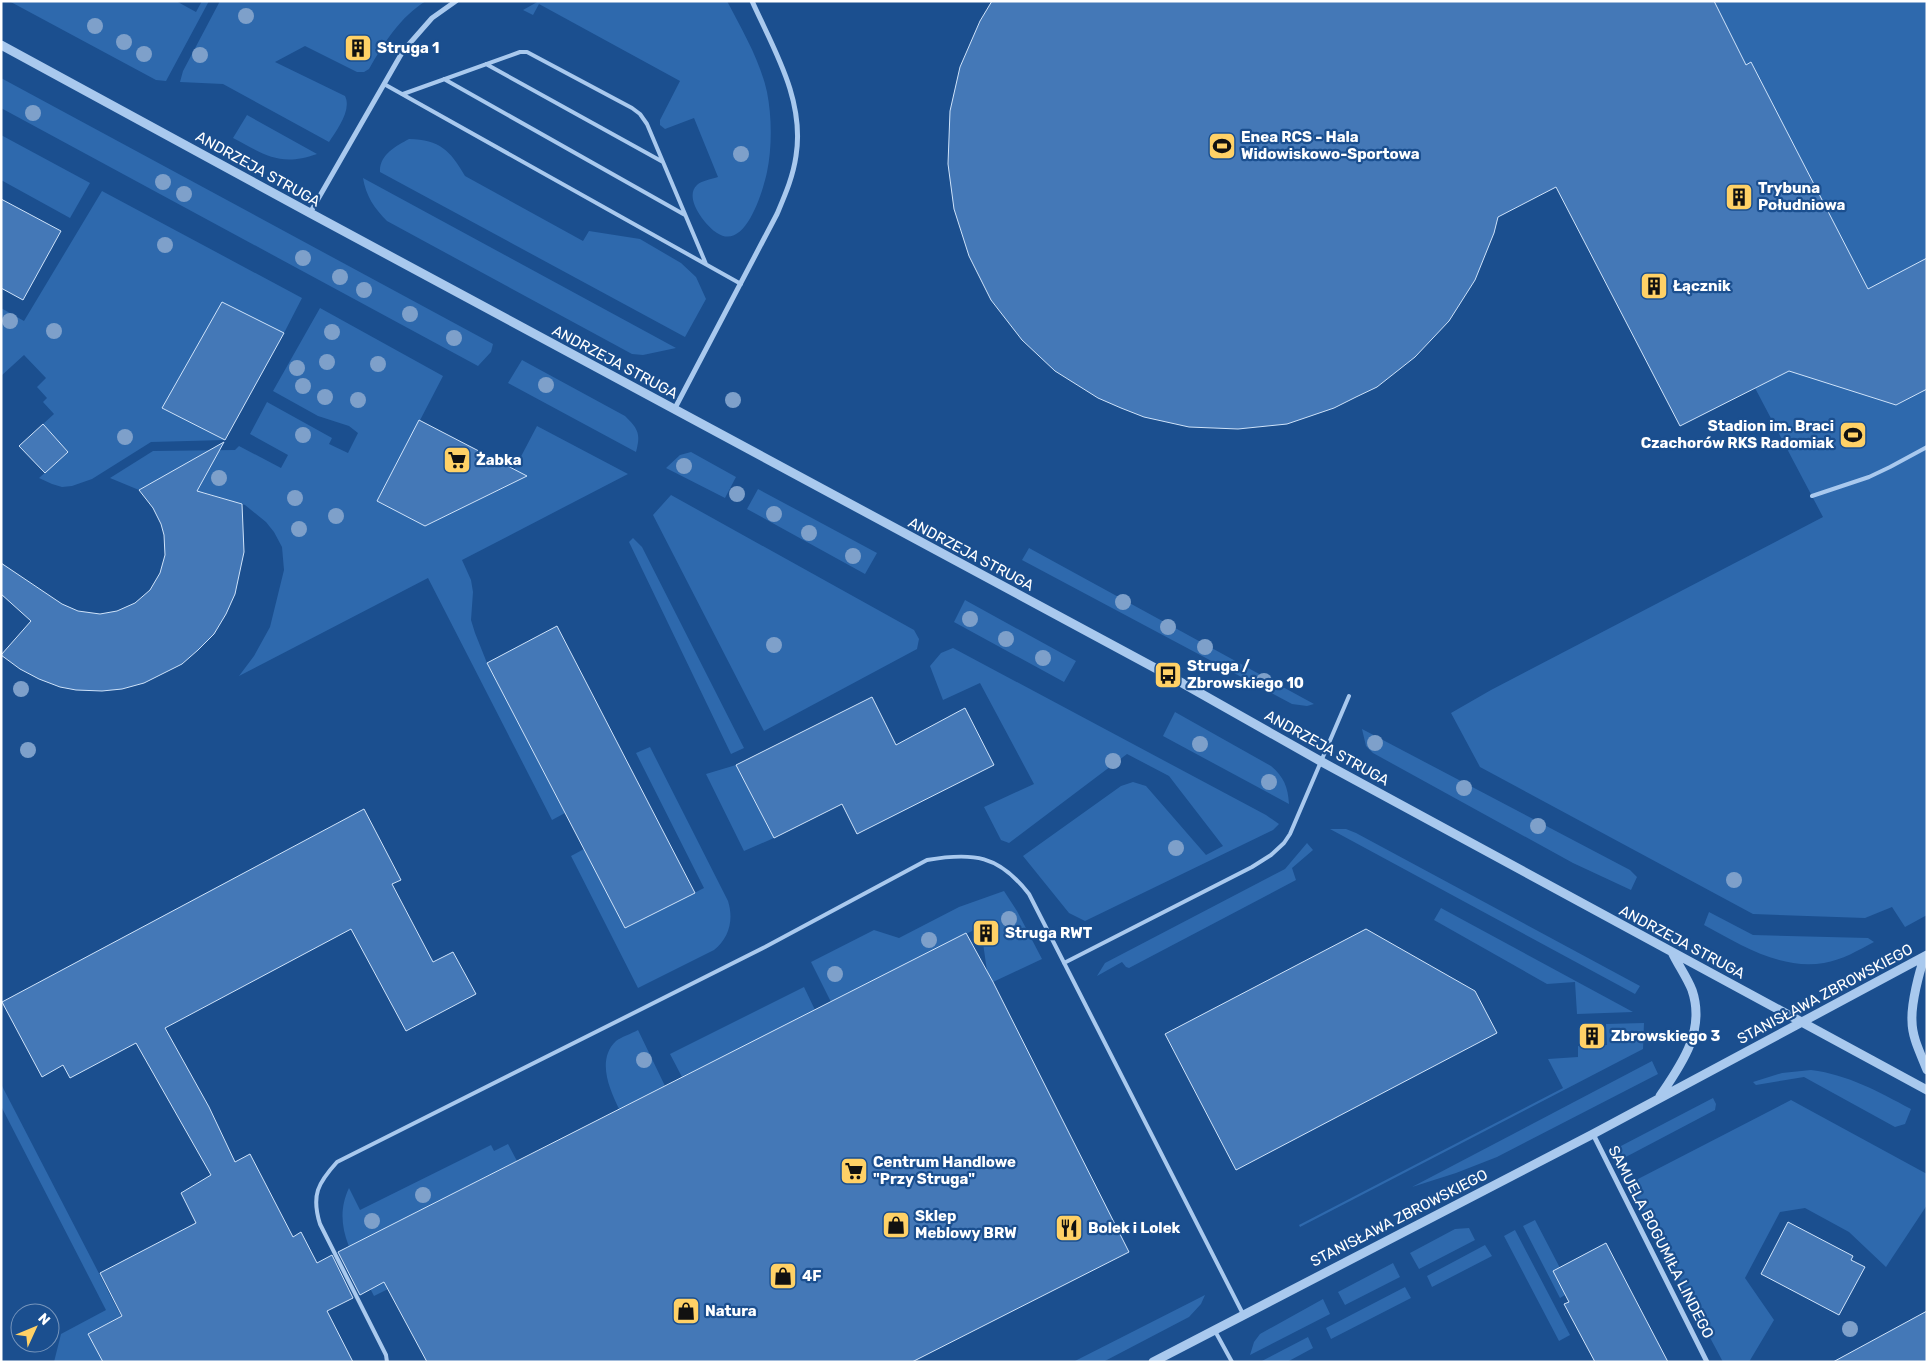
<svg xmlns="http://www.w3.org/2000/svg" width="1928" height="1363" viewBox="0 0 1928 1363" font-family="Rubik,sans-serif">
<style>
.green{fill:#2e69ad}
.building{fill:#4478b7;stroke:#cfe3fa}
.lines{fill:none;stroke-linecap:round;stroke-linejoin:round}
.service{stroke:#a9c9ee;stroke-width:4}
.minor{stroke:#a9c9ee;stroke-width:5}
.tertiary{stroke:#a9c9ee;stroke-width:9}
.tree{fill:#7ea0ca}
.labels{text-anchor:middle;stroke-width:4.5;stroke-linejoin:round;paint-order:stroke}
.poi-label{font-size:15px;font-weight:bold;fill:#fff;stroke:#1b4f8f;text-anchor:start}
.street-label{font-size:15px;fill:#fff;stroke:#1b4f8f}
</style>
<rect width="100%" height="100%" fill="#1b4f8f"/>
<path class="green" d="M9 1H176L196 12 202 1H209L166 81 156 80Z
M220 1H426C400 17 384 43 369 69L364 72H357L305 46 275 62 345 96C352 110 337 130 329 142L223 84 180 82 183 71Z
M539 1H727C742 30 760 60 767 92 772 117 772 148 767 172 763 191 745 252 717 233 706 226 683 198 697 185 701 181 712 179 718 177L694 118 665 129 660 125V120L680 81 539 4 533 15 523 10Z
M1554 1H1927V915L1905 927 1892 907 1865 918 1753 914 1480 767 1451 713 1491 690 1823 517 1755 388Z
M1 78 493 344 491 352 478 366 1 108Z
M247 115 317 154C280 167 265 155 233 138Z
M1 135 90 183 70 218 1 180Z
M409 139C440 140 450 150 465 176L583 241 589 231 640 239 681 263 696 277 706 299 685 337 380 172C379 155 396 146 409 139Z
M363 178 676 348 643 355 632 354 387 221C374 208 366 196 363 178Z
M102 191 302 298 284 333 163 408 225 440 151 442 92 479 72 486 62 487 52 484 39 478 68 452 43 424 54 414 43 402 47 398 37 387 46 378 24 355 1 376V308L24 321Z
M320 308 443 376 378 501 425 526 505 487 537 426 628 474 462 560 471 580 473 592 471 620 475 633 487 663 565 813 552 820 428 578 239 676 254 656 270 627 284 570 282 547 274 532 266 522 245 505 202 492 199 507 139 490 110 478 153 451 235 450 239 446 281 468 288 455 250 434 267 402 332 438 329 444 348 453 358 433 349 426 318 416 273 391Z
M522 360 625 416C638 429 641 433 636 452L508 383Z
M691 452 736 477 725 498 666 468 680 455Z
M758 489 877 553 865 574 747 509Z
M671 495 914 630 919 639 917 649 764 731 653 515Z
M633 538 642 547 744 748 731 754 629 542Z
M1029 548 1314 704 1307 706 1292 704 1022 560Z
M965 600 1076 661 1064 682 954 622Z
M953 648 1266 815 1279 824 1273 830 1085 921 1069 913 1023 856 1121 786 1133 782 1146 786 1206 855 1223 846 1169 776 1127 754 1009 843 1001 840 984 807 1034 784 980 683 943 700 930 666 941 653Z
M1175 712 1271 766C1284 777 1288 787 1289 804L1163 736Z
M1362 729 1630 870 1637 877 1631 890 1573 863 1373 753 1366 746Z
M650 747 728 901C734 920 729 938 714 950L638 988 571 856 584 849 625 928 704 888 636 753Z
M736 765 774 838 744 851 706 774Z
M1336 829H1346L1356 833 1640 986 1635 994 1330 829Z
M1307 843 1313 850 1292 868 1296 880 1129 968 1126 967 1122 962 1097 976 1105 963 1285 869Z
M1004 891 1017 911 1042 959 993 982 987 971 983 943 997 936 990 922 831 1002 811 962 874 930 899 938 959 907Z
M1441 908 1633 1012 1577 1014 1575 982 1547 984 1434 920Z
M1709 912 1753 935 1868 938 1874 942C1859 950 1842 960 1824 963 1780 970 1741 945 1704 925Z
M804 987 815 1010 682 1077 670 1054Z
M1644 1023 1643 1049 1300 1227 1299 1225 1563 1088 1548 1059 1578 1057V1046L1607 1045 1606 1024Z
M638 1030 665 1086 619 1109C610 1090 596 1060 616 1041 621 1037 631 1034 638 1030Z
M1652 1061 1658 1074 1497 1157 1456 1173 1412 1187Z
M1811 1070C1849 1075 1877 1091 1911 1109L1905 1124 1895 1127 1804 1077 1756 1085 1753 1082 1782 1073Z
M1 1084 121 1316 88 1334 103 1362H54L61 1334 106 1310 1 1106Z
M1713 1098 1716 1104 1715 1110 1622 1159 1619 1147Z
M1791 1100 1927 1174V1205L1886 1267 1849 1232 1805 1208 1780 1212 1745 1278 1774 1320 1749 1362H1723L1634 1195 1638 1179Z
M508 1144 517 1161 363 1240 388 1289 374 1296C357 1261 330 1228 349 1188L360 1210 491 1145 494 1151Z
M1535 1220 1560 1268 1565 1295 1560 1298 1523 1226Z
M1469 1228 1475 1240 1419 1269 1410 1253 1455 1229Z
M1515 1230 1570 1335 1559 1341 1504 1236Z
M1485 1245 1492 1256 1432 1287 1427 1276Z
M1393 1263 1400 1277 1345 1305 1338 1292Z
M1405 1287 1411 1298 1331 1339 1326 1328Z
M1205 1295 1201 1304 1189 1317 1103 1362H1073Z
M1323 1299 1330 1314 1250 1355 1254 1342 1260 1334Z
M1308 1337 1313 1348 1287 1362H1260Z"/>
<path class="building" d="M992 1H1714L1746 65 1751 62 1868 289 1927 258V389L1896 405 1789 371 1680 426 1556 187 1498 217 1494 233 1475 280 1449 321 1415 357 1377 387 1356 397 1334 408 1287 424 1238 429 1189 427 1144 417 1121 408 1098 398 1055 371 1022 340 991 300 969 256 954 209 948 164 950 111 960 67 980 21Z
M1 199 61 231 23 300 1 288Z
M222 302 284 333 225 440 162 408Z
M419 420 527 476 425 526 377 501Z
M43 424 68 452 45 473 19 446Z
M224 442 197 491 242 504 244 552 235 594 226 614 214 634 198 650 182 664 144 683 122 689 102 691 76 690 60 687 39 679 20 669 1 655 31 621 1 594V563L62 604 78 611 100 614 117 611 135 603 150 590 160 573 165 555 164 535 161 524 153 508 139 490Z
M557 626 695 893 625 928 487 663Z
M872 697 896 745 965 708 994 765 857 834 842 804 774 838 736 765Z
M364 809 401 880 392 884 433 962 453 952 476 994 406 1031 351 929 165 1028 209 1107 235 1162 250 1154 293 1237 301 1232 317 1263 332 1255 353 1298 327 1311 353 1362H103L88 1334 122 1316 100 1273 196 1223 181 1193 211 1175 136 1043 70 1078 63 1065 42 1077 2 1002Z
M1366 929 1475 991 1497 1033 1236 1170 1165 1034Z
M966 933 993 982 1129 1252 912 1362H427L384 1282 360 1295 338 1252Z
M1788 1222 1853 1256 1851 1260 1865 1267 1839 1315 1761 1274Z
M1606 1243 1633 1295 1668 1362H1595L1564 1304 1569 1302 1553 1271Z
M1927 1311V1362H1833Z"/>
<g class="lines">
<path class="service" d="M486 64 663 162
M444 79 685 215
M384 84 741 284
M403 94 520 52H527L632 108 640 114 647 124 706 264
M1812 496 1869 477 1890 467 1927 447
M1064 963 1252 867 1271 855 1284 843 1290 834 1349 696
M1215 1331 1232 1362
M387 1362 386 1355 320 1224C311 1195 318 1183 337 1162L765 947 927 860C973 852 999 855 1029 894L1243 1314"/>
<path class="minor" d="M310 213 403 51 432 18 456 1
M674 410 777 214C785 195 793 177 796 156 805 100 774 50 752 1
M1593 1134 1707 1362"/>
<path class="tertiary" d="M1 45 310 213 1168 675 1322 762 1927 1090
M1925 956C1919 972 1911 1004 1912 1021 1912 1038 1921 1054 1927 1070
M1660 1096C1681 1065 1706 1031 1692 990 1687 977 1678 965 1672 952
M1153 1362 1593 1134 1927 955"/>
</g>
<g class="tree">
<circle cx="246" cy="16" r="8"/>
<circle cx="95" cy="26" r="8"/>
<circle cx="124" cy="42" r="8"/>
<circle cx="144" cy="54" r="8"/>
<circle cx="200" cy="55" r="8"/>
<circle cx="33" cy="113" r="8"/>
<circle cx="741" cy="154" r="8"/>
<circle cx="163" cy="182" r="8"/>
<circle cx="184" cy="194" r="8"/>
<circle cx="165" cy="245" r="8"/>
<circle cx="303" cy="258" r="8"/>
<circle cx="340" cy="277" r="8"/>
<circle cx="364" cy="290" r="8"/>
<circle cx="410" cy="314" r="8"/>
<circle cx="10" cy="321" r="8"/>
<circle cx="54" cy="331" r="8"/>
<circle cx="332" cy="332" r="8"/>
<circle cx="454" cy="338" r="8"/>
<circle cx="327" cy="362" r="8"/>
<circle cx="378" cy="364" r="8"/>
<circle cx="297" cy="368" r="8"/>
<circle cx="546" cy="385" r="8"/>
<circle cx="303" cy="386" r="8"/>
<circle cx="325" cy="397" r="8"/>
<circle cx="358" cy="400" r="8"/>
<circle cx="733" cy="400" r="8"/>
<circle cx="303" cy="435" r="8"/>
<circle cx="125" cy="437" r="8"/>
<circle cx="684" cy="466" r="8"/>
<circle cx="219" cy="478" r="8"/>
<circle cx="737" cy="494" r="8"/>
<circle cx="295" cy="498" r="8"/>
<circle cx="774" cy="514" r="8"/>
<circle cx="336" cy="516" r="8"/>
<circle cx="299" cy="529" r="8"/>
<circle cx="809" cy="533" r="8"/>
<circle cx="853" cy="556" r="8"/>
<circle cx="1123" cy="602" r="8"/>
<circle cx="970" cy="619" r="8"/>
<circle cx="1168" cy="627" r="8"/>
<circle cx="1006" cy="639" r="8"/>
<circle cx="774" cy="645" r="8"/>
<circle cx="1205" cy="647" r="8"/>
<circle cx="1043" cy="658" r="8"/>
<circle cx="1264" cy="681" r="8"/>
<circle cx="21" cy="689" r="8"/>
<circle cx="1375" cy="743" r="8"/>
<circle cx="1200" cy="744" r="8"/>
<circle cx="28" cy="750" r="8"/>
<circle cx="1113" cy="761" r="8"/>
<circle cx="1269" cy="782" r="8"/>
<circle cx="1464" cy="788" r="8"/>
<circle cx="1538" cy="826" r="8"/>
<circle cx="1176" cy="848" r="8"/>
<circle cx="1734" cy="880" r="8"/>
<circle cx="1009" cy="919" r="8"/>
<circle cx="929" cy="940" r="8"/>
<circle cx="835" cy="974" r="8"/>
<circle cx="644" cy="1060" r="8"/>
<circle cx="423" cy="1195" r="8"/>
<circle cx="372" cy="1221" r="8"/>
<circle cx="1850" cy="1329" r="8"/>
</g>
<defs>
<g id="building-square" transform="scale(1.4375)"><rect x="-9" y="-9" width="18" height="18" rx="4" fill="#ffd166" stroke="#1b4f8f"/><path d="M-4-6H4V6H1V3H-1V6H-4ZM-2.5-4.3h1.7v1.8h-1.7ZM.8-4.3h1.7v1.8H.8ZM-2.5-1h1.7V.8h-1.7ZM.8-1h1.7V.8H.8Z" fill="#111"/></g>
<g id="stadium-square" transform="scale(1.4375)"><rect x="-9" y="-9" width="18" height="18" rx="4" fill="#ffd166" stroke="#1b4f8f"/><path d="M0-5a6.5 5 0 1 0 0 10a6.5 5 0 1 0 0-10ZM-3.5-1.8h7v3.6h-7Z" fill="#111"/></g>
<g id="supermarket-square" transform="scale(1.4375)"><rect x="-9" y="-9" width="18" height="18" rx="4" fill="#ffd166" stroke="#1b4f8f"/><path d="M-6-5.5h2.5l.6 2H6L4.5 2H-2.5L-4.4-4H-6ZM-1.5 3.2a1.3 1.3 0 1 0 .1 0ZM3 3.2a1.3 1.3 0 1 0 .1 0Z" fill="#111"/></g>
<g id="bus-square" transform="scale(1.4375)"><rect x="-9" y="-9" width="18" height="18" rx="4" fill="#ffd166" stroke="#1b4f8f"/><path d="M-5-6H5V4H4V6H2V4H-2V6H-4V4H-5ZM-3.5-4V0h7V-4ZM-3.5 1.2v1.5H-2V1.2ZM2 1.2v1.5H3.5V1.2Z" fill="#111"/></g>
<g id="shop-square" transform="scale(1.4375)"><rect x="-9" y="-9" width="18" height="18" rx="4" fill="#ffd166" stroke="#1b4f8f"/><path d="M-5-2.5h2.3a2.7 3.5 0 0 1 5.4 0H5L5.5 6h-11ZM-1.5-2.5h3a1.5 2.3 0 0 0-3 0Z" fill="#111"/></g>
<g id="restaurant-square" transform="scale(1.4375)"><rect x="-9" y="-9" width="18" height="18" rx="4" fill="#ffd166" stroke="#1b4f8f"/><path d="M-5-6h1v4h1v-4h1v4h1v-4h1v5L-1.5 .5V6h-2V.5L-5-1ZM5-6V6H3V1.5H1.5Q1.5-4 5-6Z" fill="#111"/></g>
</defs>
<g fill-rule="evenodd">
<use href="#building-square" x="358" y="48"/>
<use href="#stadium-square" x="1222" y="146"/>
<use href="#building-square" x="1739" y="197"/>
<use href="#building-square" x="1654" y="286"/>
<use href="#stadium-square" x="1853" y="435"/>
<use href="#supermarket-square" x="457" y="460"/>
<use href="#bus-square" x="1168" y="675"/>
<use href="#building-square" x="986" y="933"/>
<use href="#building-square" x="1592" y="1036"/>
<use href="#supermarket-square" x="854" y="1171"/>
<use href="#shop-square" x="896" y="1225"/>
<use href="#restaurant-square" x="1069" y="1228"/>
<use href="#shop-square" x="783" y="1276"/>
<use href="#shop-square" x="686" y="1311"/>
</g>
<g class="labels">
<g class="poi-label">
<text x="377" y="53">Struga 1</text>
<text x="1241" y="142">Enea RCS - Hala<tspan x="1241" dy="17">Widowiskowo-Sportowa</tspan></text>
<text x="1758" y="193">Trybuna<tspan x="1758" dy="17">Południowa</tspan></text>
<text x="1673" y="291">Łącznik</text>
<text x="1834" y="431" text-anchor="end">Stadion im. Braci<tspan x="1834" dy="17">Czachorów RKS Radomiak</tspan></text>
<text x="476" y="465">Żabka</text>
<text x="1187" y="671">Struga /<tspan x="1187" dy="17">Zbrowskiego 10</tspan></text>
<text x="1005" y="938">Struga RWT</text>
<text x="1611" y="1041">Zbrowskiego 3</text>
<text x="873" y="1167">Centrum Handlowe<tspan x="873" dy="17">"Przy Struga"</tspan></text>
<text x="915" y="1221">Sklep<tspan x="915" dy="17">Meblowy BRW</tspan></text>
<text x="1088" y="1233">Bolek i Lolek</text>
<text x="802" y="1281">4F</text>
<text x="705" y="1316">Natura</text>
</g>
<g class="street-label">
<text transform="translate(258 169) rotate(29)" y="5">ANDRZEJA STRUGA</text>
<text transform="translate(615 362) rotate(28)" y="5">ANDRZEJA STRUGA</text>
<text transform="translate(971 554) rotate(28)" y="5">ANDRZEJA STRUGA</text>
<text transform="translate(1327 748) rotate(29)" y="5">ANDRZEJA STRUGA</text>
<text transform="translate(1682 942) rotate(28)" y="5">ANDRZEJA STRUGA</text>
<text transform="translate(1825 994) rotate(-28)" y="5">STANISŁAWA ZBROWSKIEGO</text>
<text transform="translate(1399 1218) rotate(-27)" y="5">STANISŁAWA ZBROWSKIEGO</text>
<text transform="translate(1661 1242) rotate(63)" y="5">SAMUELA BOGUMIŁA LINDEGO</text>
</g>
</g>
<rect width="1928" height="1363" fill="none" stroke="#ffffff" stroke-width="5"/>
<g transform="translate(35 1328) rotate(46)"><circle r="24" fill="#1b4f8f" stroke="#7695bc"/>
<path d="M0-4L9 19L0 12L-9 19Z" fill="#ffd166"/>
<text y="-8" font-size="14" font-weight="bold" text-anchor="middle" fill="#ffffff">N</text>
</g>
</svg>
